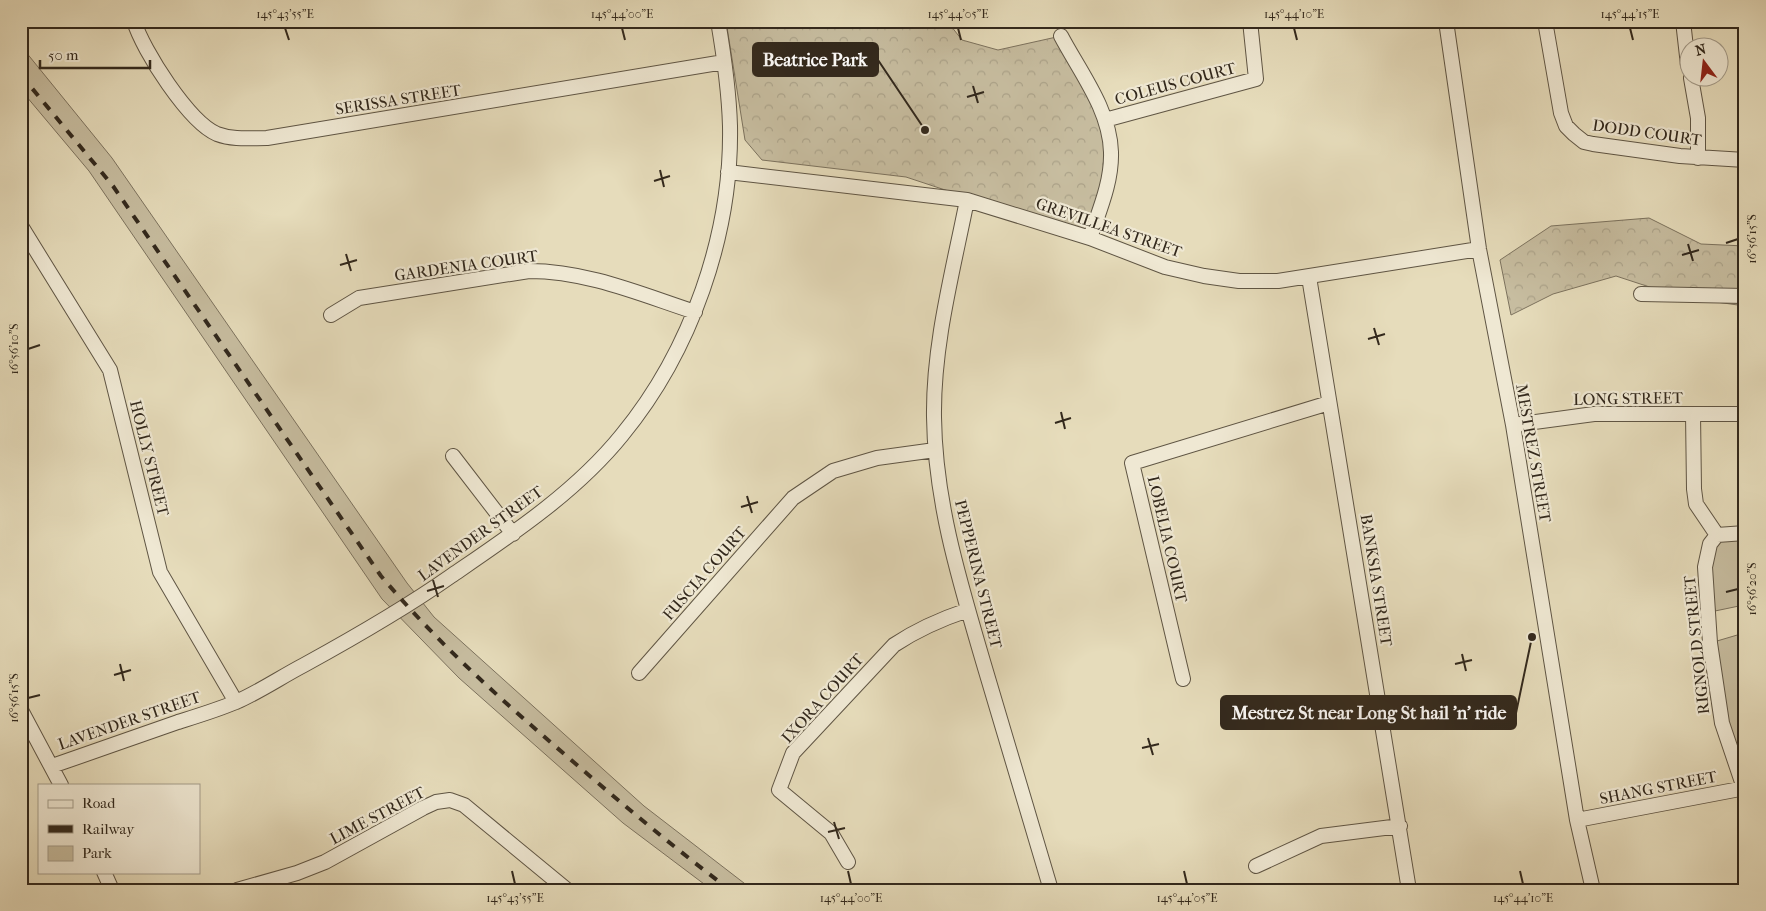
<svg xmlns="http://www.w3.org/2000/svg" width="1766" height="911" viewBox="0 0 1766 911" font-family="'IM FELL French Canon',serif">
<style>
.forest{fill:url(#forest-crowns);stroke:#7c725e}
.park{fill:#c7bda0;stroke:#7c725e}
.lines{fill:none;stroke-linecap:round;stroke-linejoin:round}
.minor-casing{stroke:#5f5544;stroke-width:16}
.minor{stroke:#efe8d3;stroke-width:14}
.rail{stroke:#32281c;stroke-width:4;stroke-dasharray:9 9;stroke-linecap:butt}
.ticks{fill:none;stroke:#32281c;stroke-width:2}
.labels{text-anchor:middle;stroke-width:4.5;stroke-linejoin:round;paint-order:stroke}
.street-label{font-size:16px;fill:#32281c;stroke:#efe8d3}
.leader{fill:none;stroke:#32281c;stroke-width:2}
.callout-dot{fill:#32281c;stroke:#efe8d3;stroke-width:2}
.callout{fill:#32281c;stroke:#32281c;stroke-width:2}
.callout-label{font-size:18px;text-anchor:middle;font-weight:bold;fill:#fff}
.neatline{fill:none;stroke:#32281c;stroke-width:2}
.ticks-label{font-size:12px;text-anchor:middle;fill:#32281c}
</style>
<defs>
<pattern id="forest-crowns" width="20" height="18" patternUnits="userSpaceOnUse" patternTransform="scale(1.25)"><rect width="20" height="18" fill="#c7bda0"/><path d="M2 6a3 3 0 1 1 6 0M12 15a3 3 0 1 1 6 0" fill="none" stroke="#aba289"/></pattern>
</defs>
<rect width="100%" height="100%" fill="#e6dcbb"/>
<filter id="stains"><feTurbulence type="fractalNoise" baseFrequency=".004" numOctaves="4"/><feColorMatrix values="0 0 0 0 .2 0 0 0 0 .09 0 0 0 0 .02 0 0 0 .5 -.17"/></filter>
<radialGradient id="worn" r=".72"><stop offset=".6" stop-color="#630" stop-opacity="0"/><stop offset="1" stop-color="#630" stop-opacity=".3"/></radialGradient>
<path class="forest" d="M726 21H947L962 40 998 50 1061 36 1105 120 1110 171 1096 240 906 177 762 160 745 140Z
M1649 218 1701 244 1745 246V306L1680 297 1616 276 1553 294 1511 315 1500 260 1551 226Z"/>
<path class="park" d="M21 46 112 158 407 583 434 617 644 806 753 890H712L623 823 459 678 382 599 89 171 21 90Z
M1745 537V766C1725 726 1720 685 1717 641L1744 633 1739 606 1715 611C1711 582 1702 563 1722 539Z"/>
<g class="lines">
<g class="minor-casing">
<path id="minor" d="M134 21C143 51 189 122 217 134 233 140 250 138 267 138L724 62
M1446 21 1479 249 1513 425 1577 820 1593 890
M1545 21 1561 113 1566 126 1574 134 1584 142 1593 144 1680 156 1745 160
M1683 21 1688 65
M1061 36C1080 72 1110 110 1111 152 1112 182 1099 211 1090 238
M1691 78 1698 118V158
M1105 120 1256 79 1250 21
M728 172 967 200 1090 238 1165 267 1204 276 1239 281H1278L1479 249
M967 200C953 271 933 344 934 417 935 504 961 586 985 668 1007 742 1029 816 1051 890
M21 226 110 370 160 572 236 702
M1309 277 1409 890
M1641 294 1745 296
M331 315 359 298 529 271C587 271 640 294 695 312
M1693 414 1694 489 1696 504 1717 535
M1513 425 1594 414H1745
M453 456 513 534
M1717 535 1710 544 1705 567 1710 643 1722 723 1744 788
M1717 535 1745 533
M639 673 793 498 833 471 877 458 935 450
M1183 679 1132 463 1329 403
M21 710 61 785
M52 766C94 751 136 737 178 722 197 716 217 710 236 702 259 692 281 677 304 665 355 637 404 609 451 576 511 535 576 492 622 435 691 351 732 235 730 126 729 91 724 56 718 21
M1577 820 1745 788
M848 862 831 833 779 790 793 753 894 645C918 629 941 619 968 610
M1256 866 1321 836 1400 826
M104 872 112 890
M237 890 297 873 325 862 423 808 436 802 450 800 464 805 567 890"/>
</g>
<use href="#minor" class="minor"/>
<path class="rail" d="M21 75 113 186 381 576C442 648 506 704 577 765 627 808 677 850 730 890"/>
</g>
<path class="ticks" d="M285 28 289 40M622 28 625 40M958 28 961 40M1294 28 1297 40M1630 28 1633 40M973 86 978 103M967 97 984 92M660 170 664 187M654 181 670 176M1726 243 1738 239M1688 244 1693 261M346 254 351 271M1682 255 1699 250M340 265 357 260M1374 328 1379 345M1368 339 1385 334M28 349 40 345M1061 412 1065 429M1055 423 1071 418M747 496 752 513M741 507 758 502M433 580 438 597M427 591 444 586M1726 592 1738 589M1462 654 1466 671M120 664 124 681M1455 664 1472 660M114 675 131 670M28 698 40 695M1148 738 1153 755M1142 748 1159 744M834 822 839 839M828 832 845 828M512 871 515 884M848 871 851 884M1184 871 1187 884M1520 871 1523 884"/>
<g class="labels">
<g class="street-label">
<text transform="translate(1175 83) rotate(-15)" y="6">COLEUS COURT</text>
<text transform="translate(398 99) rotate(-9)" y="6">SERISSA STREET</text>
<text transform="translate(1647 132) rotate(8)" y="6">DODD COURT</text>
<text transform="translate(1109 227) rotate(19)" y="6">GREVILLEA STREET</text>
<text transform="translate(466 265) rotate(-8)" y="6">GARDENIA COURT</text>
<text transform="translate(1628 398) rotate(-1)" y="6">LONG STREET</text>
<text transform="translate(1534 453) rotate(80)" y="6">MESTREZ STREET</text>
<text transform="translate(150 458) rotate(76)" y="6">HOLLY STREET</text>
<text transform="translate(480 533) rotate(-36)" y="6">LAVENDER STREET</text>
<text transform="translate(1168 539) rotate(77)" y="6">LOBELIA COURT</text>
<text transform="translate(704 573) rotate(-49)" y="6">FUSCIA COURT</text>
<text transform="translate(979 574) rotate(76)" y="6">PEPPERINA STREET</text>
<text transform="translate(1377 580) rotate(81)" y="6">BANKSIA STREET</text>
<text transform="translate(1696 645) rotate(-96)" y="6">RIGNOLD STREET</text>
<text transform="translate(822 698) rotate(-48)" y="6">IXORA COURT</text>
<text transform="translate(129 720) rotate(-19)" y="6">LAVENDER STREET</text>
<text transform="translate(1658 787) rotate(-11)" y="6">SHANG STREET</text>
<text transform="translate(377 815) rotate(-28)" y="6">LIME STREET</text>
</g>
</g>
<path class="leader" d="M925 130L878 60M1532 637L1516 713"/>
<g class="callout-dot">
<circle cx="925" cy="130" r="5"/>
<circle cx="1532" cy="637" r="5"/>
</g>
<g class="callout">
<rect x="753" y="43" width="125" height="33" rx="5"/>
<rect x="1221" y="696" width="295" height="33" rx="5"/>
</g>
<g class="callout-label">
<text x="815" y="66">Beatrice Park</text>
<text x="1369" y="719">Mestrez St near Long St hail 'n' ride</text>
</g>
<rect width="1766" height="911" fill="none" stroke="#e6dcbb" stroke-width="55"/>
<rect x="38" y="784" width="162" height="90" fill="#efe8d3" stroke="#a39b8a"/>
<rect x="48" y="800" width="25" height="8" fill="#efe8d3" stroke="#a39b8a"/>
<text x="82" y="808" font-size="15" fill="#32281c">Road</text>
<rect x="48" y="825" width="25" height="8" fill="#32281c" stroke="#a39b8a"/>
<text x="82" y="834" font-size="15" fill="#32281c">Railway</text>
<rect x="48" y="846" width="25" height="15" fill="#c7bda0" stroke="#a39b8a"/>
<text x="82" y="858" font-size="15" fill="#32281c">Park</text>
<g transform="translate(1704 62) rotate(345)"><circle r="24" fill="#efe8d3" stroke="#a39b8a"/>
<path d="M0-4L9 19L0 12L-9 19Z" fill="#8f2418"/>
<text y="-8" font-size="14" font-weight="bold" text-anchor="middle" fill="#32281c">N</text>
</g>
<path d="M40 60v8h110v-8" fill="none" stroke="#32281c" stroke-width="2.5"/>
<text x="48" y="60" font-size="15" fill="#32281c" stroke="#efe8d3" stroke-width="4" paint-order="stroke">50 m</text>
<rect x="28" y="28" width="1710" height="856" class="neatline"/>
<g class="ticks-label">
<text x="285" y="18">145°43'55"E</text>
<text x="622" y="18">145°44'00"E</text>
<text x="958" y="18">145°44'05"E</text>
<text x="1294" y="18">145°44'10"E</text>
<text x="1630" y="18">145°44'15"E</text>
<text transform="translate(1752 239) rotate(-90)" y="4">16°56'15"S</text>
<text transform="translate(14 349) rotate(-90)" y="4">16°56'10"S</text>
<text transform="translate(1752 589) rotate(-90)" y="4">16°56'20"S</text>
<text transform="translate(14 698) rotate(-90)" y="4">16°56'15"S</text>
<text x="515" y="902">145°43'55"E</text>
<text x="851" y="902">145°44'00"E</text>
<text x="1187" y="902">145°44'05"E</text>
<text x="1523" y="902">145°44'10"E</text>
</g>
<rect width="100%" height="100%" filter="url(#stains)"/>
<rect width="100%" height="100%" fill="url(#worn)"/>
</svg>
